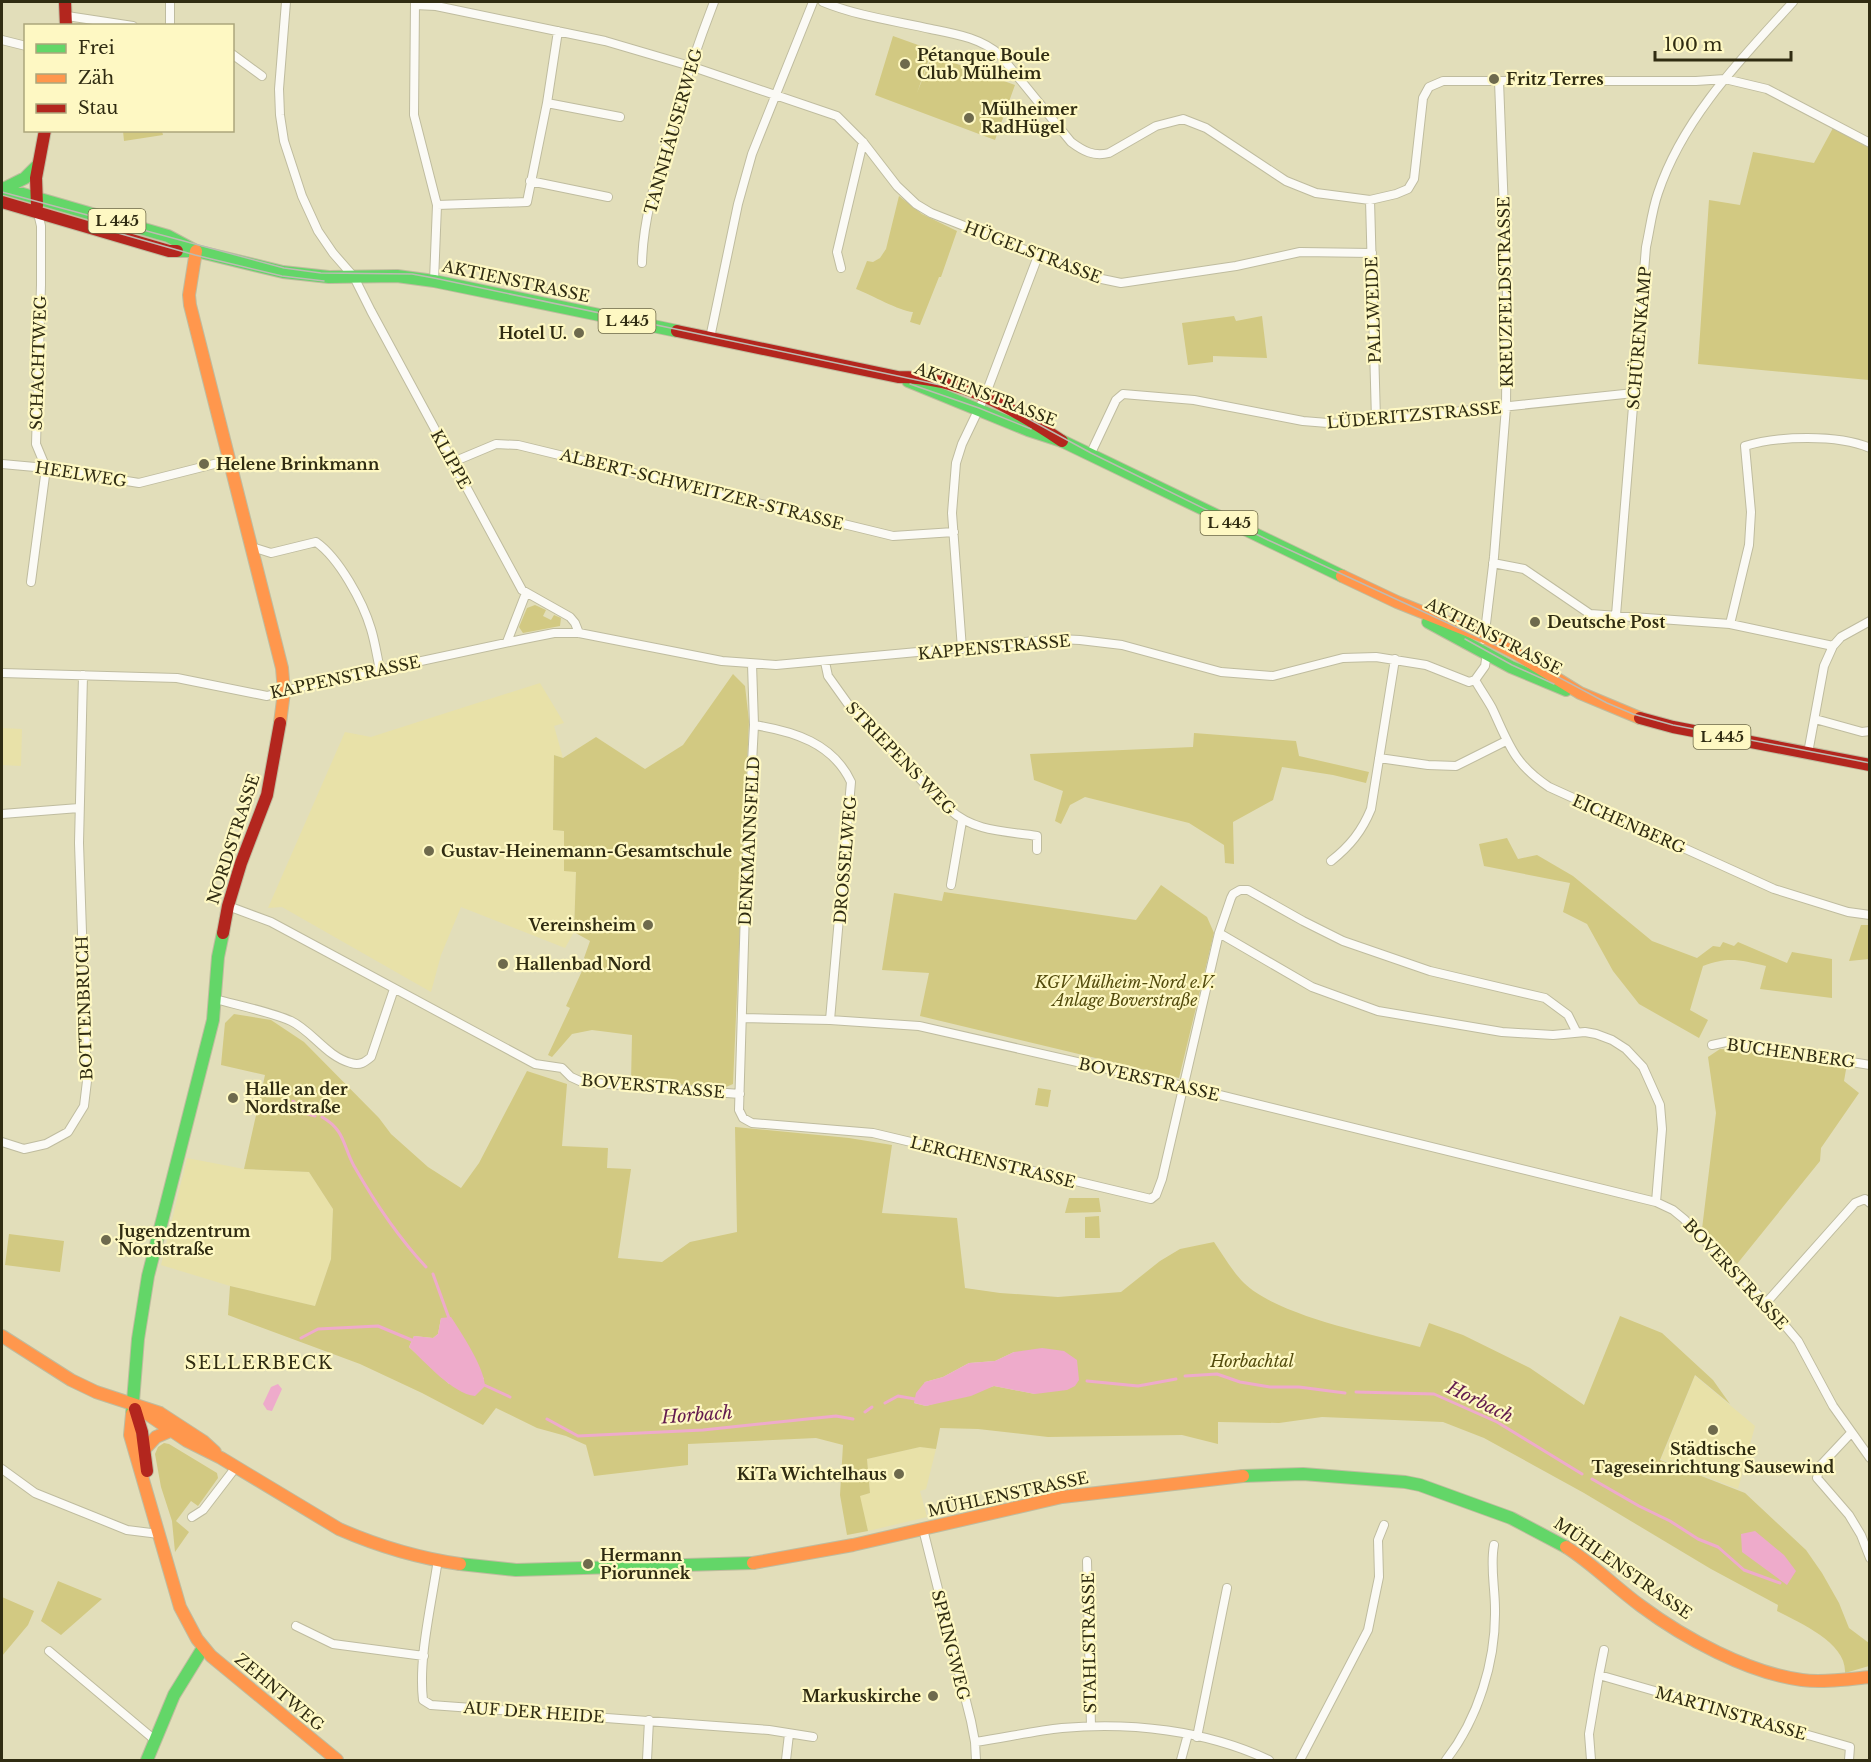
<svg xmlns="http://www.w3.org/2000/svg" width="1871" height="1762" viewBox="0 0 1871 1762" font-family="'Libre Baskerville',serif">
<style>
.built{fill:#e8e1a8}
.green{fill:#d2c982;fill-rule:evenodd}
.water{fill:#eeabcb}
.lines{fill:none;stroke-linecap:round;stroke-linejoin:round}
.stream{stroke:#eeabcb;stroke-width:3}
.street-casing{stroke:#bfbc9f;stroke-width:10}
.fast-casing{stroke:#bfbc9f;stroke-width:14}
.slow-casing{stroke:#bfbc9f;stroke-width:14}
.jam-casing{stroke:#bfbc9f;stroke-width:14}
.street{stroke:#fbfaf5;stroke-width:8}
.fast{stroke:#63d668;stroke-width:12}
.slow{stroke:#ff974d;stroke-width:12}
.jam{stroke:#b3261e;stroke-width:12}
.tram{stroke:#bdbbb2;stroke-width:1.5}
.poi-dot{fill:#6e6a4d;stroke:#fef8c3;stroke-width:2}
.labels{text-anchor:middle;stroke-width:4.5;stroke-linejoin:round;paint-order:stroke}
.shield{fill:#fef8c3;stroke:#6e6947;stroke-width:1.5}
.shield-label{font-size:15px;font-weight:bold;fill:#302c12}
.poi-label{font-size:16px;font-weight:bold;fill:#302c12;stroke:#fef8c3;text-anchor:start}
.street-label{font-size:16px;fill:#302c12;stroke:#fef8c3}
.park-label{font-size:16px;font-style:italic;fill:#544c0d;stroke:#fef8c3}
.neighbourhood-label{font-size:18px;letter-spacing:1.5px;fill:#302c12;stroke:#fef8c3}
.water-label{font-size:18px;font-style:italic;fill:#631b4e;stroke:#fef8c3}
</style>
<rect width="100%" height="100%" fill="#e2deba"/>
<path class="built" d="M540 683 564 723 554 726 563 758 554 755 553 830 564 831V870L576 871 574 932 565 948 461 907 441 955 431 992 282 907 268 908 345 732 371 737Z
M2 728 22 729 21 766 2 765Z
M187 1158 244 1169 309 1172 333 1209 331 1259 315 1306 230 1286 161 1265Z
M1695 1376 1755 1426 1738 1489 1661 1459Z
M920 1447 936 1449 926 1489 920 1491 927 1517 868 1531 859 1496 870 1493 867 1459Z"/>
<path class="green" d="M893 36 932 50 917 93 932 55 1015 85 995 140 875 95Z
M1833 128 1869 148V380L1698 364 1709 200 1740 205 1753 152 1814 163Z
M123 131H162L163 135 124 141Z
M899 196 922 214 957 231 941 277H939L920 325 910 322 913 312C899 311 872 295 856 289L867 261 873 262 880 258 886 249Z
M1234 316 1236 321 1262 316 1267 358 1213 356V362L1188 365 1182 323Z
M535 605 546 610 543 616 551 620 554 615 561 618 560 626 523 633 519 627 527 608Z
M733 674 745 686 749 721 733 1084 726 1087 631 1082 632 1035 592 1030 572 1034 552 1057 548 1055 570 1008 566 1006 587 960 584 958 590 941 574 932 576 872 564 871V831L553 830 554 755 563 758 596 737 645 769 683 745Z
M1194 733 1296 741 1299 756 1369 772 1366 783 1333 775 1282 767 1273 800 1233 822 1234 864 1225 863 1224 845 1189 823 1085 797 1070 805 1061 824 1055 821 1063 791 1034 780 1030 754 1193 747Z
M1507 838 1518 859 1537 855 1573 876 1652 941 1697 958 1713 946 1720 947 1723 942 1734 946 1738 942 1787 963 1792 952 1832 959V998L1760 989 1766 966C1741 960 1728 956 1703 966L1690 1010 1708 1020 1699 1038 1639 1004 1613 971 1587 924 1563 912 1570 883 1484 866 1479 844Z
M1161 885 1207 917 1214 933 1179 1078 920 1016 929 973 882 970 894 893 942 901 944 892 1136 920Z
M1861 925H1869V959L1849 961Z
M234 1014 271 1020 304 1042 379 1118 391 1134 428 1167 461 1188 479 1163 527 1071 567 1084 562 1146 608 1148 607 1168 631 1169 618 1258 662 1262 690 1242 737 1232 735 1127 849 1138 892 1145 882 1213 957 1218 965 1288 1000 1293 1058 1297 1121 1292 1160 1261 1180 1249 1214 1242C1223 1255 1232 1271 1244 1283 1278 1316 1373 1334 1420 1347L1429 1323 1463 1335 1530 1368 1584 1405 1620 1316 1662 1333 1713 1380 1730 1404 1695 1375 1660 1460 1745 1493 1806 1550 1822 1573 1839 1603 1849 1628 1869 1643V1666L1845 1673C1847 1643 1800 1623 1777 1611L1778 1605 1711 1569 1584 1493 1484 1438 1443 1422 1322 1417 1279 1423 1218 1422V1444L1182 1435 1048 1437 978 1429 940 1428 936 1449 920 1447 867 1459 870 1493 860 1496 868 1531 847 1535 840 1495 843 1445 816 1438 688 1444V1465L594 1476 586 1445 566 1436 537 1428 496 1408 483 1425 422 1393 360 1364 228 1315 230 1286 315 1306 331 1259 333 1209 309 1172 244 1169 265 1075 221 1065 225 1023ZM441 1318 479 1370 484 1379 449 1384 409 1347 414 1336 433 1338 438 1334ZM1014 1352 1035 1394 994 1386 926 1406 914 1403 925 1382 943 1377 969 1363 995 1361Z
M1720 1049 1761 1051 1847 1064 1844 1081 1859 1093 1821 1148 1820 1161 1737 1264 1702 1229 1716 1113 1708 1057Z
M1038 1088 1051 1090 1048 1107 1035 1105Z
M1069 1198H1099L1101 1212 1065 1213Z
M1099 1216 1100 1238H1085V1217Z
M9 1234 64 1241 60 1272 5 1265Z
M164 1443 169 1444 217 1473 218 1478 198 1506 191 1501 176 1521 189 1532 175 1552 172 1521 161 1487 155 1454 158 1447Z
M58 1581 102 1599 61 1635 41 1621Z
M2 1597 34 1611 28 1625 2 1656Z"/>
<path class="water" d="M451 1317C462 1334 484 1367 485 1386L475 1396C453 1394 425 1362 409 1347L414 1336 433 1338 438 1334 441 1318Z
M1042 1348 1064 1351 1077 1360 1079 1380 1075 1386 1067 1390 1035 1394 994 1386 971 1396 926 1406 914 1403 916 1393 925 1382 943 1377 969 1363 995 1361 1014 1352Z
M278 1384 282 1389 272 1411 267 1410 263 1404 271 1387Z
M1755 1531 1784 1555 1796 1571 1787 1585 1742 1552 1741 1534Z"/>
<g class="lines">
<path class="stream" d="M293 1101 305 1113 315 1116
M322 1117C345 1130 343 1146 354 1166 374 1201 398 1237 426 1267
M433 1274 450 1321
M301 1338 318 1329 378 1326 414 1341
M1185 1376 1217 1374 1240 1382 1270 1387H1299L1345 1393
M1087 1381 1138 1386 1176 1379
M482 1384 510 1397
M1356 1392 1434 1394 1497 1422 1582 1474
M885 1403 898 1396 915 1399
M865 1412 872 1407
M547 1419 578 1436 703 1430 836 1416 853 1419
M1592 1479 1639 1506 1670 1521 1698 1539 1718 1547 1744 1570 1780 1583"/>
<g class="street-casing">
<path id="street" d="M170 2V26
M286 2 279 89 280 115 284 141 302 196 318 231 333 253 354 277 371 311 522 590 570 617 575 623 579 633
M415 2 414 115 437 205 434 281
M823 2C857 16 895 21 931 29 956 34 981 38 1000 55L1071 142C1083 151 1094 157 1109 153L1156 126 1183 119 1206 128 1286 181 1316 193 1370 200 1396 194 1408 189 1414 179 1423 98 1429 87 1443 81H1696L1725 79 1767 89 1870 143
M415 5 436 6 605 41 690 66 837 116 863 142 897 186 916 204 931 213 1097 278 1121 283 1236 266 1300 252 1372 253
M67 16 133 26
M2 40 26 46
M232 54 262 76
M547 103 620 117
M530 181 608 197
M1370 200 1376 420
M437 205 527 202 547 103 558 31
M642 263C643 220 656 178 668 137 682 91 697 46 714 2
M841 268 837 252 863 142
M710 338 738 204 752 154 813 2
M1090 455 1116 400 1123 394 1194 400 1303 421 1340 424 1634 393
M453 462 496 444 518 445 893 536 954 532
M2 464 46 468 139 483 230 460
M252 547 271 553 316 542C339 558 363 602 371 629 375 642 377 656 380 670
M1493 563 1524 569 1590 614 1730 624 1833 646 1824 666 1808 753
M31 582 46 468 36 444 41 285V226L38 213
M1616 615 1646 247C1650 229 1652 210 1658 193 1683 118 1741 59 1793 2
M1730 624 1749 545 1751 512 1745 446C1777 436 1838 434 1870 448
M1484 640 1494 557 1506 407 1507 290 1499 81
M507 642 526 593
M1833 646 1841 637 1870 621
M962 649 952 513 956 463 962 444 985 396 1038 256
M825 662 828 676 848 704 950 810C975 832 1005 831 1037 836V850
M752 664 754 725 746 877 739 1110 743 1118 752 1123 873 1133 1151 1199 1156 1195 1162 1179 1219 933 1231 898 1233 894 1240 890H1248L1303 921 1343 941 1430 971 1545 998 1568 1015 1576 1031
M2 673 177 678 267 696 300 687 524 639 554 633H579L722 661 776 665 1058 639 1080 640 1122 645 1221 672 1273 676 1343 658 1376 657 1426 665 1469 682 1475 680
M1475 680 1485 666 1487 653
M1475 680C1480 689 1487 699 1492 708 1509 744 1513 763 1549 787L1774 889 1848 912 1870 915
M1815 719 1862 732 1870 731
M754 725C793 731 833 743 851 782L830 1020
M1379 758 1428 765 1456 766 1506 741
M2 814 79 808
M1331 861C1350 846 1362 831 1371 809L1395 659
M951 885 962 821
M228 906 271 922 535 1064 562 1068 571 1077 582 1082 740 1094
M1219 933 1312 987 1378 1011 1502 1032 1553 1035 1585 1032 1596 1034 1612 1040 1626 1049 1643 1067 1660 1105 1662 1129 1656 1202
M215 999C237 1005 271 1012 291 1021 312 1031 327 1057 351 1063 360 1066 365 1062 371 1057L394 989
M742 1018 830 1020 919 1026 1183 1086 1656 1202 1673 1210 1684 1219 1766 1303 1798 1341 1833 1406 1870 1458
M1712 1045 1726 1042 1870 1065
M2 1142 24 1149 46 1144 68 1132 84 1106 87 1081 79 843 83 675
M1766 1303 1855 1203 1865 1199 1870 1203
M1851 1433 1820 1466 1817 1478 1849 1515 1861 1535 1870 1558
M2 1469 35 1493 127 1530 159 1534
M192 1517 203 1510 236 1467
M923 1529 971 1721 975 1742 976 1760
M438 1559C432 1602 418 1658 423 1700L431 1705 769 1730 813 1737
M1087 1561 1091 1726
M296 1626 333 1644 424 1656
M49 1651 156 1741
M1599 1675 1604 1650
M1197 1737 1227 1588
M975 1742C1004 1738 1033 1731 1062 1728 1131 1722 1205 1730 1269 1760
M647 1760 649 1720
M786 1760 789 1734
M1181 1760 1188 1734
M1300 1760 1368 1630 1379 1577 1378 1540 1384 1525
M1446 1760C1478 1719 1496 1661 1495 1609 1495 1587 1490 1566 1494 1545
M1591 1760 1589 1734 1599 1675 1850 1747 1849 1760"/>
</g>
<g class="fast-casing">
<path id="fast" d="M2 188 168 236 194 250
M3 189 25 178 38 165
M177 251H196L283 272 329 277 397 276 434 281 677 331
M908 381 1028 430 1062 441 1342 576
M1428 622 1511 667 1566 690
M132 1414 138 1339 148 1276 213 1020 218 957 223 933
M1243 1476 1303 1474 1405 1482 1420 1485 1511 1518 1566 1547
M460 1564 516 1570 753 1563
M147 1760 174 1695 203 1648"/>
</g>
<g class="slow-casing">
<path id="slow" d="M196 251 189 295 190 305 282 668 284 692 280 723
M1342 576 1397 602 1484 637 1517 654 1580 693 1640 718
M2 1336 71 1380 96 1392 160 1413 203 1441 215 1452
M134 1405 187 1441 221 1458 339 1529C378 1546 418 1558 460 1564
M132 1414 130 1435 180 1607 197 1639 211 1656 337 1760
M144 1450 156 1437 170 1431
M1566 1547C1593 1564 1615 1587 1641 1606 1684 1638 1748 1673 1802 1680 1824 1683 1848 1679 1870 1677
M753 1563 853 1545 1062 1497 1243 1476"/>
</g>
<g class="jam-casing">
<path id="jam" d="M65 2 66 26
M2 202 169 251H177
M37 206 36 178 45 130
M677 331 898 377C960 377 1011 407 1062 441
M1640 718 1673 727 1870 765
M223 933 228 906 241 863 267 795 280 723
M135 1409 142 1432 147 1471"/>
</g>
<use href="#street" class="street"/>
<use href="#fast" class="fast"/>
<use href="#slow" class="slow"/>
<use href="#jam" class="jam"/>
<path class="tram" d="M2 192 284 268 321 273 412 274 434 278 964 390 1001 404 1091 453 1268 540 1517 655 1607 703 1633 714 1673 725 1870 763
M111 231 195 255 282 276 324 281
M910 384 979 408 1031 429
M1465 639 1512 665 1554 684"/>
</g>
<g class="poi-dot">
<circle cx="905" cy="64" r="6"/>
<circle cx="1494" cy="79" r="6"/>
<circle cx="969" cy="118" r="6"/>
<circle cx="579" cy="333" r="6"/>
<circle cx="204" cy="464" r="6"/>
<circle cx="1535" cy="622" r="6"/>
<circle cx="429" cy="851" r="6"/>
<circle cx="648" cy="925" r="6"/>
<circle cx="503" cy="964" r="6"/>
<circle cx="233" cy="1098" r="6"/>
<circle cx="106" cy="1240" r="6"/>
<circle cx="1713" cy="1430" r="6"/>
<circle cx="899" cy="1474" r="6"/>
<circle cx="588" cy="1564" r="6"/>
<circle cx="933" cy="1696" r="6"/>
</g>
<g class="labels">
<g class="shield">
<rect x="88.5" y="209" width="57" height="24" rx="4.5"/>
<rect x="598.5" y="309" width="57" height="24" rx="4.5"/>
<rect x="1200.5" y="511" width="57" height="24" rx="4.5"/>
<rect x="1693.5" y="725" width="57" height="24" rx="4.5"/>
</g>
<g class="shield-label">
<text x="117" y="226">L 445</text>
<text x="627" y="326">L 445</text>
<text x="1229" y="528">L 445</text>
<text x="1722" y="742">L 445</text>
</g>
<g class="poi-label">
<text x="917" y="61">Pétanque Boule<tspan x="917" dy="18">Club Mülheim</tspan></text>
<text x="1506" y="85">Fritz Terres</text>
<text x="981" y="115">Mülheimer<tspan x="981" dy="18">RadHügel</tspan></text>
<text x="567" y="339" text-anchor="end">Hotel U.</text>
<text x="216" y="470">Helene Brinkmann</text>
<text x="1547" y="628">Deutsche Post</text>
<text x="441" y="857">Gustav-Heinemann-Gesamtschule</text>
<text x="636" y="931" text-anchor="end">Vereinsheim</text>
<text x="515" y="970">Hallenbad Nord</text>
<text x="245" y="1095">Halle an der<tspan x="245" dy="18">Nordstraße</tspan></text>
<text x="118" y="1237">Jugendzentrum<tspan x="118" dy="18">Nordstraße</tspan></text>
<text x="1713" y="1455" text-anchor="middle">Städtische<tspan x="1713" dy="18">Tageseinrichtung Sausewind</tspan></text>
<text x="887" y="1480" text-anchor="end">KiTa Wichtelhaus</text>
<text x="600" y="1561">Hermann<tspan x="600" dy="18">Piorunnek</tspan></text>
<text x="921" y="1702" text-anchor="end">Markuskirche</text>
</g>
<g class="street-label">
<text transform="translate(673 131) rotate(-74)" y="6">TANNHÄUSERWEG</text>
<text transform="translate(1033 252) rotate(21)" y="6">HÜGELSTRASSE</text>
<text transform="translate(516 281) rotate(12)" y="6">AKTIENSTRASSE</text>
<text transform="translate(1505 292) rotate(-91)" y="6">KREUZFELDSTRASSE</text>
<text transform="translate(1373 310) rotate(-92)" y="6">PALLWEIDE</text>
<text transform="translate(1639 338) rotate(-85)" y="6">SCHÜRENKAMP</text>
<text transform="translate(38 363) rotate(-88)" y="6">SCHACHTWEG</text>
<text transform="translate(986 394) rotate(21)" y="6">AKTIENSTRASSE</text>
<text transform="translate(1414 415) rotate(-5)" y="6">LÜDERITZSTRASSE</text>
<text transform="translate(451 459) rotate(61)" y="6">KLIPPE</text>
<text transform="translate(81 474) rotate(9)" y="6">HEELWEG</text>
<text transform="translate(702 489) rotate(14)" y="6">ALBERT-SCHWEITZER-STRASSE</text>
<text transform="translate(1494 636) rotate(27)" y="6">AKTIENSTRASSE</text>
<text transform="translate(994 647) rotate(-5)" y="6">KAPPENSTRASSE</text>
<text transform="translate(345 677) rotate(-12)" y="6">KAPPENSTRASSE</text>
<text transform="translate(901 758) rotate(46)" y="6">STRIEPENS WEG</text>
<text transform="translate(1629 824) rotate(24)" y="6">EICHENBERG</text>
<text transform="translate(233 839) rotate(-72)" y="6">NORDSTRASSE</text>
<text transform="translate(749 841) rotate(-87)" y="6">DENKMANNSFELD</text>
<text transform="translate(845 860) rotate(-85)" y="6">DROSSELWEG</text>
<text transform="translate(84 1008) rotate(-92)" y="6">BOTTENBRUCH</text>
<text transform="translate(1791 1053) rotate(8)" y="6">BUCHENBERG</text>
<text transform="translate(1149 1079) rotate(13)" y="6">BOVERSTRASSE</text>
<text transform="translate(653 1086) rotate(5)" y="6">BOVERSTRASSE</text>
<text transform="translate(993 1162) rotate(14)" y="6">LERCHENSTRASSE</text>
<text transform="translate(1736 1274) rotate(47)" y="6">BOVERSTRASSE</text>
<text transform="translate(1008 1494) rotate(-12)" y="6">MÜHLENSTRASSE</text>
<text transform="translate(1623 1568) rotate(35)" y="6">MÜHLENSTRASSE</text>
<text transform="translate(1089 1643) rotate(-91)" y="6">STAHLSTRASSE</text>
<text transform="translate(951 1645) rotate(76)" y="6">SPRINGWEG</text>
<text transform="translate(280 1692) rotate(40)" y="6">ZEHNTWEG</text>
<text transform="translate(534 1712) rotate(4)" y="6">AUF DER HEIDE</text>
<text transform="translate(1731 1713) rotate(16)" y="6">MARTINSTRASSE</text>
</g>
<g class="park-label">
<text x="1125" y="988">KGV Mülheim-Nord e.V.<tspan x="1125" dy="18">Anlage Boverstraße</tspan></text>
<text x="1252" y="1367">Horbachtal</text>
</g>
<g class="neighbourhood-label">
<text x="259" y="1369">SELLERBECK</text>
</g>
<g class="water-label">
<text transform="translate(1480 1402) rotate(26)" y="6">Horbach</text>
<text transform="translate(697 1415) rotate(-4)" y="6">Horbach</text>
</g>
</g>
<rect width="1871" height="1762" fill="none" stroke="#302c12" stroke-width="6"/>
<rect x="24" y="24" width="210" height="108" fill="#fef8c3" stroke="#aca67c" stroke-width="1.5"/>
<rect x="36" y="44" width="30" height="9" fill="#63d668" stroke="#aca67c" stroke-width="1.5"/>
<text x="78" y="54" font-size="18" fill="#302c12">Frei</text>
<rect x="36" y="74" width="30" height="9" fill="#ff974d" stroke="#aca67c" stroke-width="1.5"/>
<text x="78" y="84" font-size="18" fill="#302c12">Zäh</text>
<rect x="36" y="104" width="30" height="9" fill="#b3261e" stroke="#aca67c" stroke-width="1.5"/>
<text x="78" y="114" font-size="18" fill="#302c12">Stau</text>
<path d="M1655 51v9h136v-9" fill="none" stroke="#302c12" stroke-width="3"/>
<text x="1664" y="51" font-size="18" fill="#302c12" stroke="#fef8c3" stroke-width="4.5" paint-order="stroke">100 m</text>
</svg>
